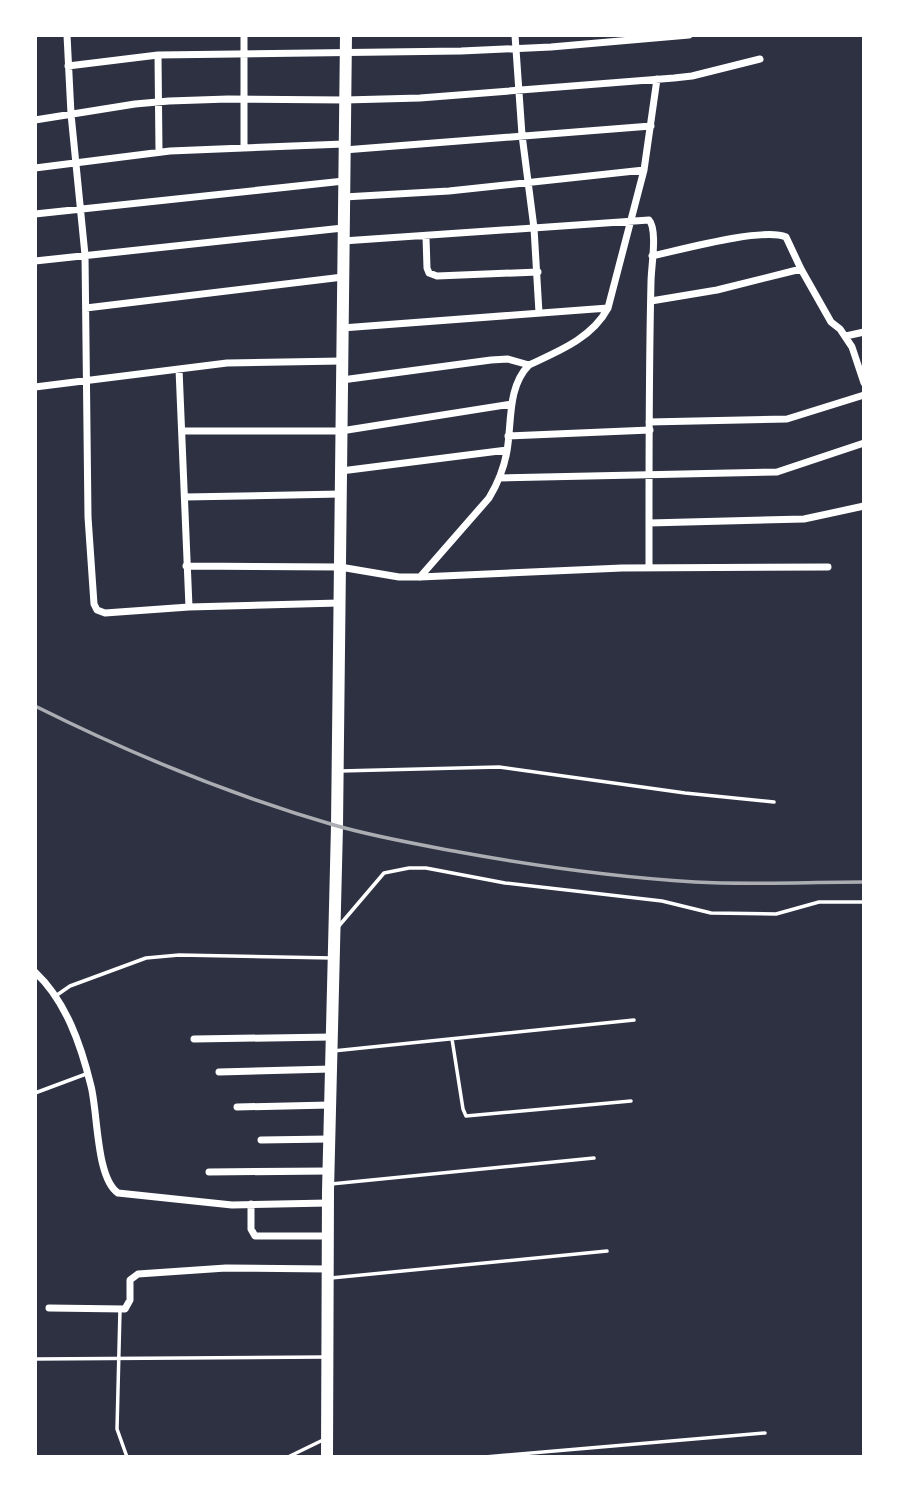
<svg xmlns="http://www.w3.org/2000/svg" width="899" height="1492" viewBox="0 0 899 1492" font-family="'Zilla Slab',serif">
<style>
.lines{fill:none;stroke-linecap:round;stroke-linejoin:round}
.service{stroke:#fff;stroke-width:3.5}
.minor{stroke:#fff;stroke-width:7}
.primary{stroke:#fff;stroke-width:12}
.rail{stroke:#abadb3;stroke-width:3.5}
</style>
<rect width="100%" height="100%" fill="#2d3142"/>
<g class="lines">
<path class="service" d="M340 771 499 767 685 793 774 802
M338 927 384 873 409 868H426L505 883 662 901 711 913 776 914 819 902H864
M57 995 70 986 146 958 179 955 332 958
M452 1039 463 1109 466 1116 631 1101
M333 1051 634 1020
M35 1093 86 1074
M331 1184 594 1158
M331 1278 607 1251
M120 1310 117 1429 127 1457
M35 1359 326 1357
M288 1457 325 1439
M485 1457 765 1433"/>
<path class="minor" d="M67 35 71 114 85 255 88 517 94 604 97 610 105 613 189 607 339 603
M515 35 522 135 534 228 539 313
M158 55 159 152
M68 66 158 55 461 51 551 47 689 35
M35 120 135 104 169 101 228 99 345 100 420 98 674 78 692 76 760 59
M244 147V35
M344 150 651 126
M35 168 170 151 344 144
M344 197 449 191 644 170
M35 214 344 181
M426 237 427 268 429 273 437 276 538 272
M343 241 649 220C658 230 651 267 651 282 649 363 649 443 649 523L804 519 864 506
M652 256C680 250 763 227 786 237L801 269 831 322 840 329 852 347 864 383
M35 261 343 228
M651 301 717 290 801 269
M86 308 343 277
M342 328 608 308
M846 336 864 332
M179 369 189 607
M342 380 491 360 508 359 529 365
M35 387 227 363 342 361
M649 422 787 419 864 395
M183 431H341L512 404
M508 436 650 430
M341 471 507 450
M499 478 777 472 864 443
M185 497 341 494
M186 566 340 567 399 577H420L622 568 828 567
M649 568V523
M420 577 489 498C498 483 504 468 507 451 512 423 507 387 529 365 559 351 592 338 608 308L644 170 657 79
M35 972C66 1001 81 1045 91 1086 98 1113 96 1178 118 1193L232 1205 328 1203
M194 1039 332 1037
M219 1072 331 1069
M237 1107 330 1105
M261 1140 329 1139
M209 1172 329 1171
M251 1204V1229L255 1236H328
M49 1308 125 1309 130 1300V1280L138 1274 226 1268 328 1269"/>
<path class="primary" d="M327 1457 328 1191 337 826 346 35"/>
<path class="rail" d="M35 706C131 754 231 795 334 825 375 837 417 844 459 852 536 866 616 877 695 882 751 885 808 882 864 882"/>
</g>
<rect width="899" height="1492" fill="none" stroke="#ffffff" stroke-width="74"/>
</svg>
